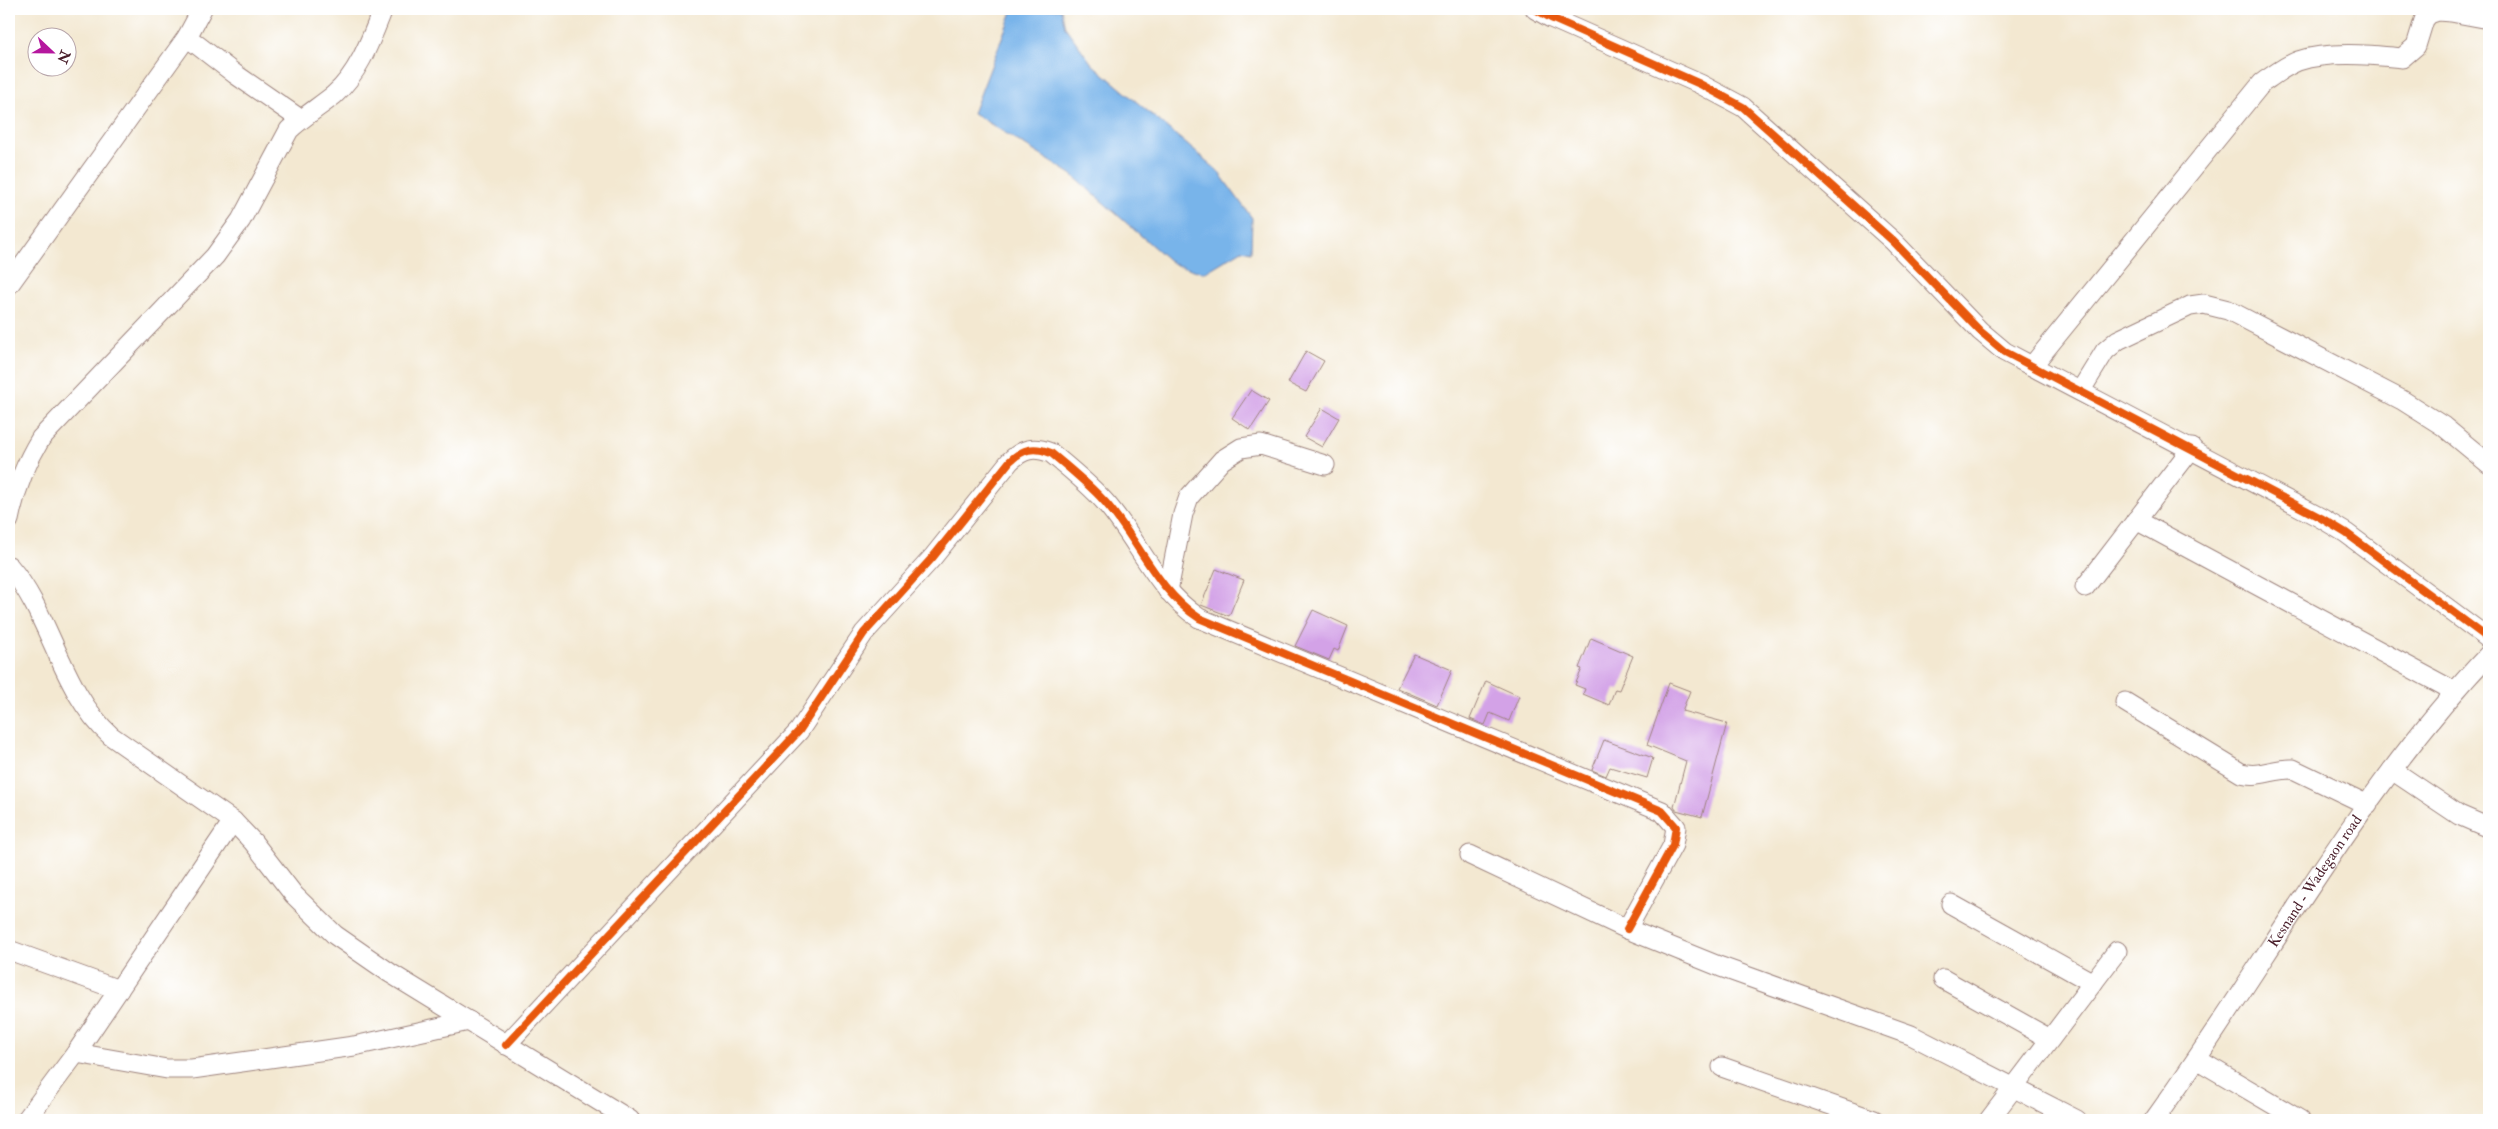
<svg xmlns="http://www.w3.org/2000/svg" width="2498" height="1129" viewBox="0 0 2498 1129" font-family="'IM FELL Double Pica',serif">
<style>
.water{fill:#78b4ea;stroke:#616a8a}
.building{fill:#d3a2e7}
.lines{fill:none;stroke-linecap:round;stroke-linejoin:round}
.minor-casing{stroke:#9e847e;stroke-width:21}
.minor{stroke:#fff;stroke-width:19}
.cycleway-casing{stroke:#fff;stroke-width:11}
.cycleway{stroke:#e8590c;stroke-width:8}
.labels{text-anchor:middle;stroke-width:4;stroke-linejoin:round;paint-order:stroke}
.street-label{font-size:15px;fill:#4a1f2b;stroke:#fff}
</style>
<rect width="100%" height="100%" fill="#fff"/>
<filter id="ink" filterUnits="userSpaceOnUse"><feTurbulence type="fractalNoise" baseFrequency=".02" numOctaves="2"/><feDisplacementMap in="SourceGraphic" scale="10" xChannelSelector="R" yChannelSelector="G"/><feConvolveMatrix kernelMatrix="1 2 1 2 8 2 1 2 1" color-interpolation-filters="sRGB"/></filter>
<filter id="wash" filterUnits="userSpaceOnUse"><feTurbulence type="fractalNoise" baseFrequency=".0096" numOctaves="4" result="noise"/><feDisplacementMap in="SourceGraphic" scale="20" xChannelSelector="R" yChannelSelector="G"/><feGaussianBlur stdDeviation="1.12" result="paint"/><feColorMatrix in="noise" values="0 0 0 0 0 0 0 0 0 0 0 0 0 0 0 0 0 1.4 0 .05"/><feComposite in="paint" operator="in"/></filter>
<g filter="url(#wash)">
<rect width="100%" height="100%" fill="#f3e8d1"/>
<path class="water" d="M1013 9H1061L1065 27 1092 64 1217 170 1252 218 1251 252 1242 250 1204 273 1173 264 1071 174 973 113Z"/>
<g id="blocks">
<path class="building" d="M1306 351 1324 361 1306 392 1288 383Z
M1251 390 1269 401 1250 430 1232 418Z
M1322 408 1339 418 1322 447 1304 437Z
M1216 569 1244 580 1229 616 1201 605Z
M1313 610 1348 626 1338 651 1334 649 1329 660 1295 646Z
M1591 638 1633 656 1619 690 1615 689 1609 705 1583 694 1585 689 1575 685 1582 669 1579 668Z
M1414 654 1452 670 1437 705 1397 688Z
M1486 681 1519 696 1509 721 1490 713 1485 725 1470 719Z
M1669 683 1690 691 1682 711 1727 723 1702 817 1676 810 1674 807 1686 761 1647 745Z
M1604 740 1653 758 1647 778 1610 767 1606 776 1592 770Z"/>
</g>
</g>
<g filter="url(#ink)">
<use href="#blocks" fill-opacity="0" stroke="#9e847e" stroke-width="1"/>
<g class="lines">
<g class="minor-casing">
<g id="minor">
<path d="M1535 9 1551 18 1700 84 1743 107 1893 241 1980 331 2005 352 2321 518 2346 533 2489 639"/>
<path d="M187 37 235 74 300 119"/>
<path d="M9 285 187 37 202 9"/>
<path d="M2032 366 2262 83C2274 75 2285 66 2298 61 2329 51 2370 55 2402 58L2416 46 2424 20 2429 14 2438 11 2451 12 2489 19"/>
<path d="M2081 390 2105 351 2118 340 2190 306 2204 304 2228 310 2402 400 2443 426 2489 464"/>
<path d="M9 520C15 490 25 464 41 438L215 256 241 220 289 130C303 117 319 107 334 95 359 73 371 39 383 9"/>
<path d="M2136 520 2454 691"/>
<path d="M9 566C52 616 60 690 111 736L233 821 253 842 294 895 335 935 390 973 630 1120"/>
<path d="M2085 587 2192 448"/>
<path d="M1168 591 1183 514 1189 497 1222 460 1241 448 1261 445 1325 465"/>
<path d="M2125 702 2241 773C2261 778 2273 768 2293 769L2368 805"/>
<path d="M2392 770 2459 815 2489 828"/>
<path d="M1470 855 1627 929 1721 967 1911 1035 2077 1120"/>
<path d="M1951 904 2093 983"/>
<path d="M9 950 119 990"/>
<path d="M1943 979 2050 1039"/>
<path d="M506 1045 799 731 864 633 933 557 1010 461C1023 449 1033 446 1051 453 1069 468 1089 484 1105 502 1138 539 1156 590 1199 618L1662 811 1676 827 1673 845 1627 929"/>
<path d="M76 1053 167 1069H192L354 1046 469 1021"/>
<path d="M2198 1060 2300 1120"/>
<path d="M1722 1067 1874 1120"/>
<path d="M26 1120 76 1053 233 821"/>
<path d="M1989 1120 2117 951"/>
<path id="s1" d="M2154 1120C2266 965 2357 793 2489 654"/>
</g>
</g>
<use href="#minor" class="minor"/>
<g class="cycleway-casing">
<path id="cycleway" d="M1535 9 1551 18 1700 84 1743 107 1893 241 1980 331 2005 352 2321 518 2346 533 2489 639
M506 1045 799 731 864 633 933 557 1010 461C1023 449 1033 446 1051 453 1069 468 1089 484 1105 502 1138 539 1156 590 1199 618L1662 811 1676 827 1673 845 1627 929"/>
</g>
<use href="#cycleway" class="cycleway"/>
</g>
</g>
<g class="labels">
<g class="street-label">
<text dy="5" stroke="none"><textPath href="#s1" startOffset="288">Kesnand - Wadegaon road</textPath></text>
</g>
</g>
<rect width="2498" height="1129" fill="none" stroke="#fff" stroke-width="30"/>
<g transform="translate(52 52) rotate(112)"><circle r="24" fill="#ffffff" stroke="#b7a5aa"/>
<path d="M0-4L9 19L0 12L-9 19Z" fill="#b5179e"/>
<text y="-8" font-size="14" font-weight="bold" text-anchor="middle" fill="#4a1f2b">N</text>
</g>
</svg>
